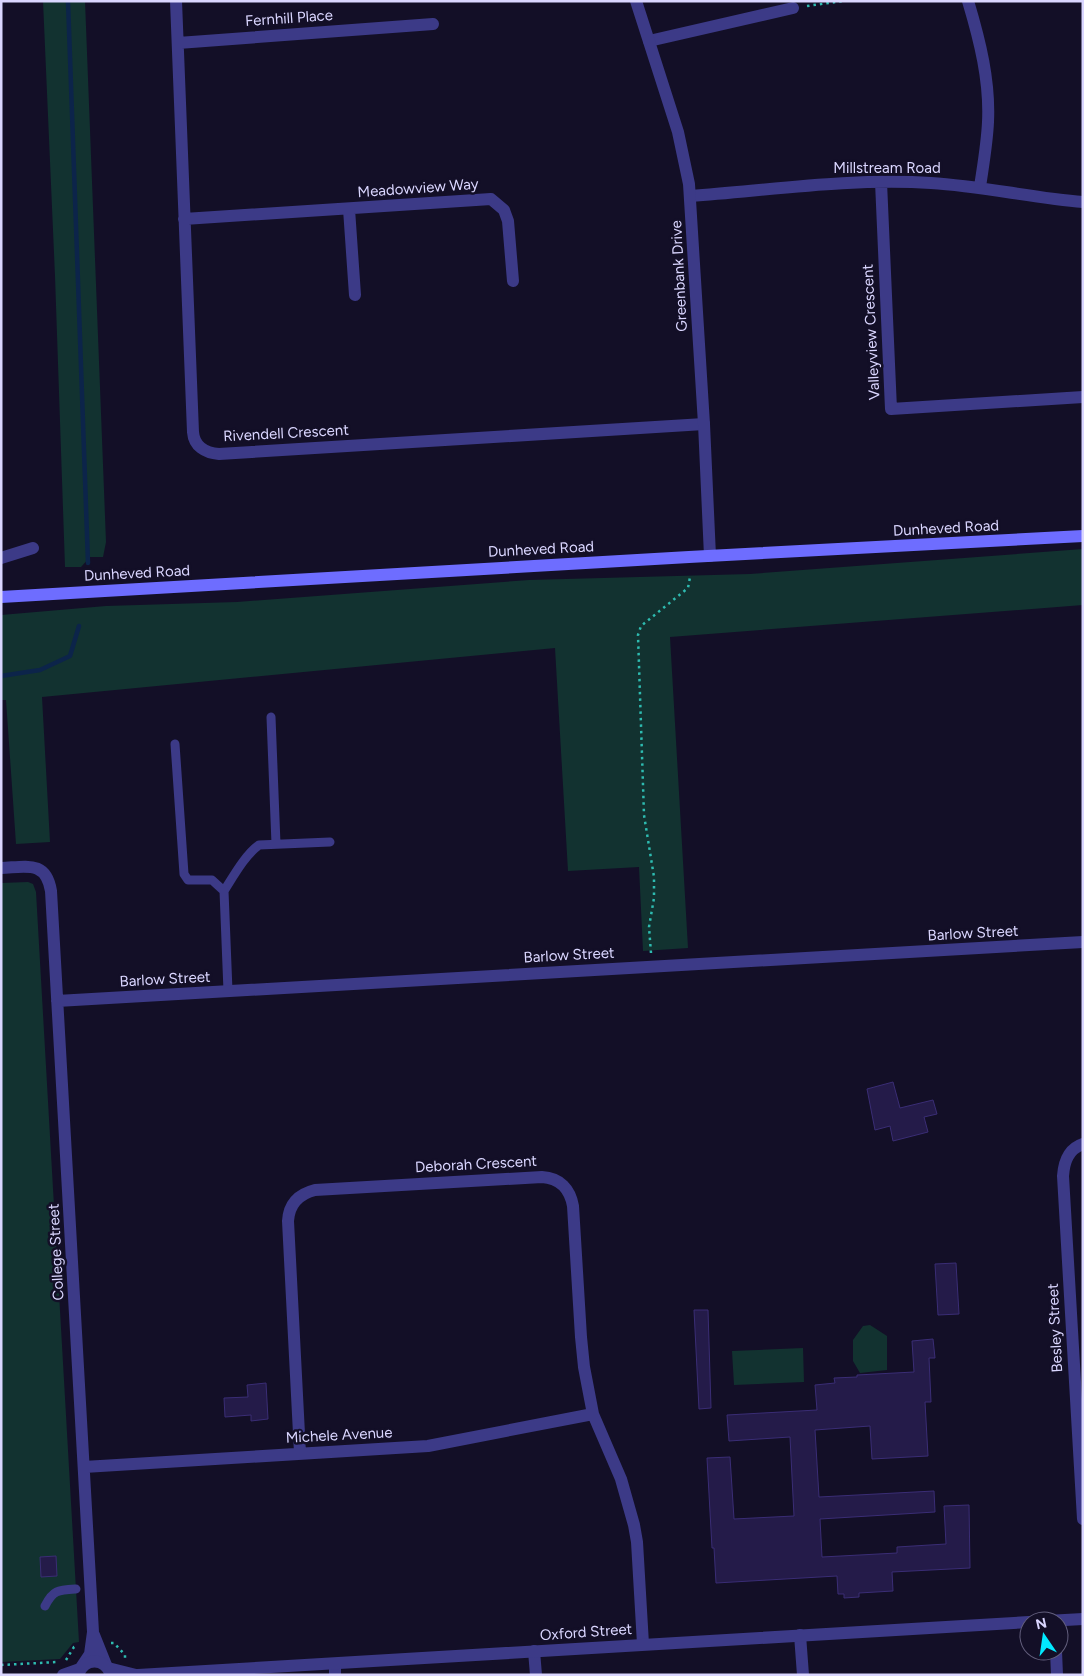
<svg xmlns="http://www.w3.org/2000/svg" width="1084" height="1676" viewBox="0 0 1084 1676" font-family="Figtree,sans-serif">
<style>
.green{fill:#123230}
.lines{fill:none;stroke-linecap:round;stroke-linejoin:round}
.stream{stroke:#0c244a;stroke-width:4.5}
.building{fill:#241b49;stroke:#3a2d75}
.path{stroke:#2ebbb0;stroke-width:2.5;stroke-dasharray:2.5 4;stroke-linecap:butt}
.service{stroke:#3c3a87;stroke-width:9}
.minor{stroke:#3c3a87;stroke-width:12}
.tertiary{stroke:#3c3a87;stroke-width:12}
.secondary{stroke:#6e6dff;stroke-width:12}
.labels{text-anchor:middle;stroke-width:5;stroke-linejoin:round;paint-order:stroke}
.street-label{font-size:15px;fill:#dad6ff;stroke:#130f27}
</style>
<rect width="100%" height="100%" fill="#130f27"/>
<path class="green" d="M43 1H85L106 542 103 557H90L81 567H65L55 276Z
M1083 549V605L670 637 688 948 643 951 639 867 568 871 555 648 42 697 50 842 16 844 6 700H1V615L106 606 237 602 529 580 750 574Z
M28 882 33 884 36 892 79 1642 73 1643 60 1659 1 1662V883Z
M870 1325 887 1336V1370L860 1373 853 1361V1340L863 1326Z
M803 1348 804 1382 734 1385 732 1351Z"/>
<g class="lines">
<path class="stream" d="M68 1 88 563
M1 676 40 670 70 656 79 626"/>
</g>
<path class="building" d="M893 1082 900 1108 933 1100 937 1114 924 1117 928 1132 893 1141 890 1126 875 1130 867 1089Z
M956 1263 959 1314 938 1315 935 1264Z
M694 1310H708L711 1408 699 1409Z
M933 1339 935 1358H929L931 1402H925L928 1456 872 1459 870 1426 815 1430 819 1497 934 1491 935 1512 820 1519 822 1557 897 1553V1547L946 1544 944 1506 969 1505 970 1568 892 1572 893 1591 859 1593V1597L844 1598V1594H838L837 1576 716 1583 714 1548H712L707 1458 730 1457 734 1519 794 1516 790 1437 729 1441 727 1415 817 1410 815 1385 835 1383 834 1378 857 1377V1375L914 1372 912 1341Z
M266 1383 268 1419 251 1421V1415L225 1417 224 1398 248 1397 247 1385Z
M56 1556 57 1576 41 1577 40 1557Z"/>
<g class="lines">
<path class="path" d="M807 6 843 1
M651 953 649 927 654 898V877L644 815 638 635 641 626 688 588 690 577
M111 1643H114L125 1655V1658
M66 1660 74 1647 78 1646
M1 1665 57 1662"/>
<path class="service" d="M271 717 276 844
M175 744 184 874 188 880H212L224 891
M228 991 224 891C233 877 245 855 259 845L330 842
M45 1606C53 1590 58 1590 76 1589"/>
<path class="minor" d="M176 1 193 432C194 446 205 453 219 454L704 424
M968 1C980 41 990 81 988 122 987 144 983 166 980 187
M649 41 793 8
M178 43 433 24
M881 182 891 409 1083 397
M691 196C771 190 851 178 931 183 982 186 1032 198 1083 202
M349 209 355 295
M184 219 491 199 504 210 508 221 513 281
M1 558 33 548
M1 868C26 867 46 860 51 891L93 1632 90 1654 82 1666
M57 1001 1083 942
M1083 1144C1068 1149 1064 1162 1063 1176L1083 1519
M300 1453 288 1221C289 1204 299 1194 315 1190L542 1177C560 1178 570 1189 573 1206L581 1337 584 1367 593 1414 621 1479 634 1525 637 1542 643 1644
M84 1467 428 1446 593 1414
M94 1635 106 1665
M800 1635 803 1675
M534 1651 536 1675
M1056 1651 1057 1675
M335 1664V1675"/>
<path class="tertiary" d="M636 1 678 132 689 184 704 424 710 556
M1047 1621 1083 1619
M108 1668 136 1675
M63 1675 80 1669
M78 1675C84 1657 105 1657 111 1675
M138 1675 1029 1622"/>
<path class="secondary" d="M1 597 689 557 1083 536"/>
</g>
<g class="labels">
<g class="street-label">
<text transform="translate(289 18) rotate(-4)" y="5">Fernhill Place</text>
<text x="887" y="173">Millstream Road</text>
<text transform="translate(418 188) rotate(-4)" y="5">Meadowview Way</text>
<text transform="translate(679 276) rotate(-93)" y="5">Greenbank Drive</text>
<text transform="translate(871 332) rotate(-93)" y="5">Valleyview Crescent</text>
<text transform="translate(286 433) rotate(-3)" y="5">Rivendell Crescent</text>
<text transform="translate(946 528) rotate(-3)" y="5">Dunheved Road</text>
<text transform="translate(541 549) rotate(-3)" y="5">Dunheved Road</text>
<text transform="translate(137 573) rotate(-3)" y="5">Dunheved Road</text>
<text transform="translate(973 933) rotate(-3)" y="5">Barlow Street</text>
<text transform="translate(569 955) rotate(-3)" y="5">Barlow Street</text>
<text transform="translate(165 979) rotate(-3)" y="5">Barlow Street</text>
<text transform="translate(476 1164) rotate(-3)" y="5">Deborah Crescent</text>
<text transform="translate(56 1252) rotate(-93)" y="5">College Street</text>
<text transform="translate(1055 1328) rotate(-93)" y="5">Besley Street</text>
<text transform="translate(339 1435) rotate(-3)" y="5">Michele Avenue</text>
<text transform="translate(586 1632) rotate(-4)" y="5">Oxford Street</text>
</g>
</g>
<rect width="1084" height="1676" fill="none" stroke="#dad6ff" stroke-width="5"/>
<g transform="translate(1044 1636) rotate(347)"><circle r="24" fill="#130f27" stroke="#635f7d"/>
<path d="M0-4L9 19L0 12L-9 19Z" fill="#02e9ff"/>
<text y="-8" font-size="14" font-weight="bold" text-anchor="middle" fill="#dad6ff">N</text>
</g>
</svg>
